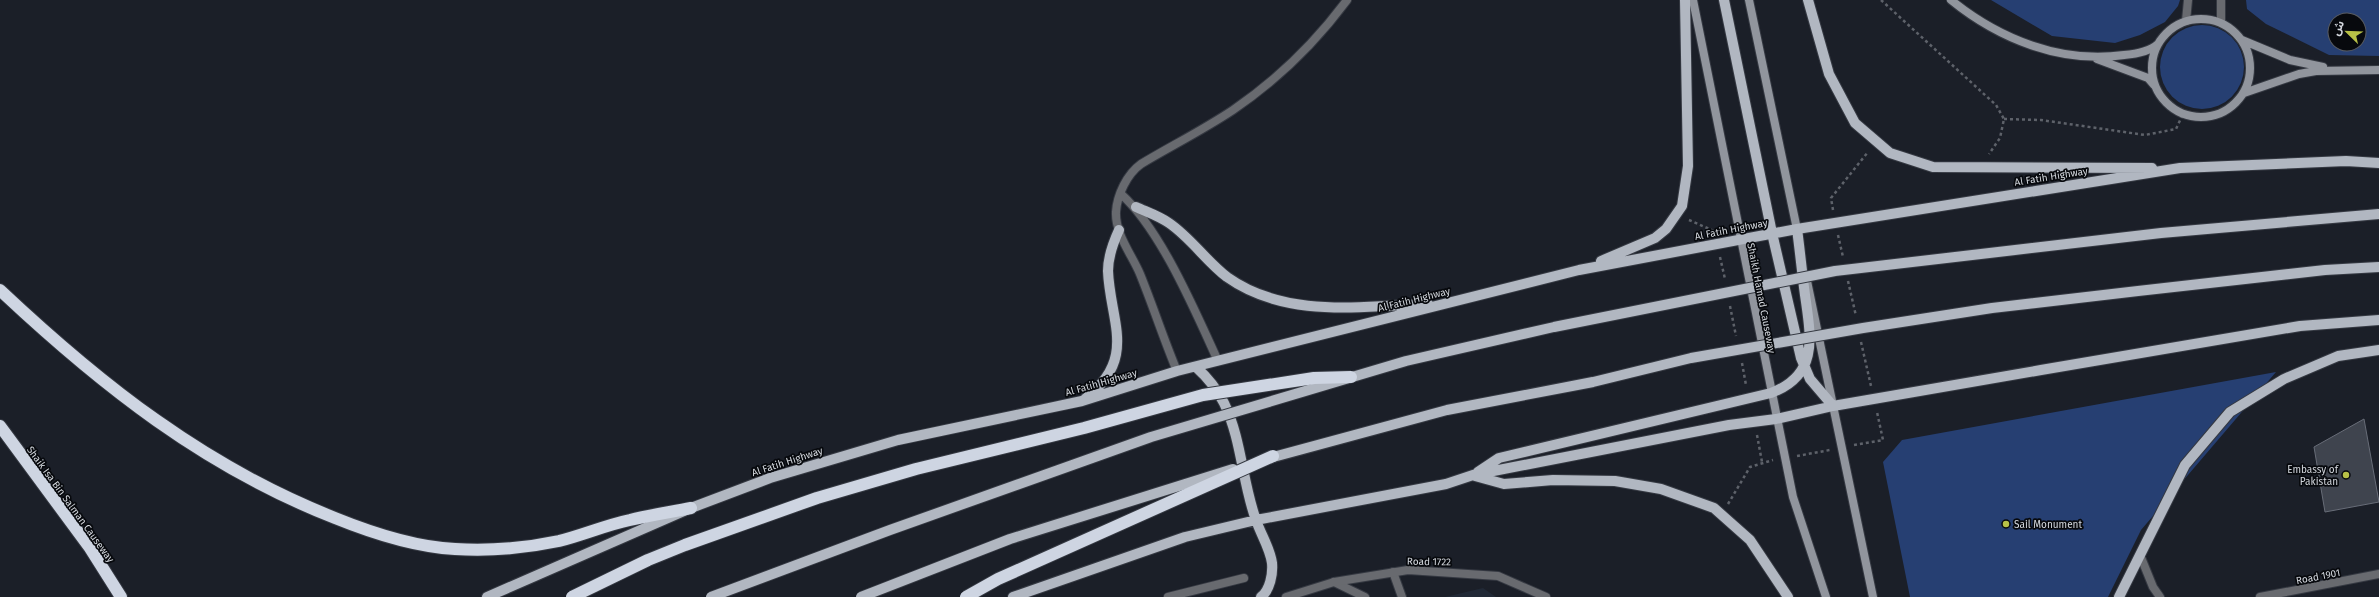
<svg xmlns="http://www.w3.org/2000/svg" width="2379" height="597" viewBox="0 0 2379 597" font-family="'Fira Sans','Noto Sans Arabic',sans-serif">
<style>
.built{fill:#212936}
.green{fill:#263f72;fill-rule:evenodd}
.building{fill:#3f444e;stroke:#686d78}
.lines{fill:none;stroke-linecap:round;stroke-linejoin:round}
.lane-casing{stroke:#353942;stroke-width:10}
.street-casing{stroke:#353942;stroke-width:10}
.secondary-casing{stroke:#353942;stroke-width:10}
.primary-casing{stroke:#353942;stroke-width:12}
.highway-casing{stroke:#353942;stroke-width:14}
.path{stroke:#5e626a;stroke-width:2.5;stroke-dasharray:3 3;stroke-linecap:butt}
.lane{stroke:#686a6f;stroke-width:8}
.street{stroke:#686a6f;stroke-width:8}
.secondary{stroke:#91959d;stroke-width:8}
.primary{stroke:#b1b7c1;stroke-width:10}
.highway{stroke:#ced5e2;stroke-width:12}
.primary-bridge-casing{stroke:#353942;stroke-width:12;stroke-linecap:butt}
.highway-bridge-casing{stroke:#353942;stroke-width:14;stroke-linecap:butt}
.primary-bridge{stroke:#b1b7c1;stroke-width:10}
.highway-bridge{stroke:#ced5e2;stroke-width:12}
.poi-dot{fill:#b8c147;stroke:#07090d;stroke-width:1.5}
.labels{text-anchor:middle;stroke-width:3.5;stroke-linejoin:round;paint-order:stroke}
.street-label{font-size:10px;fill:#d5d9df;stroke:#07090d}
.poi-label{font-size:10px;fill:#d5d9df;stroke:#07090d;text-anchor:end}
</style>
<rect width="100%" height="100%" fill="#1b1f28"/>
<path class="built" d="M1483 588 1496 597H1445Z"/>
<path class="green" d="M1991 0H2180L2178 6 2165 22 2140 35 2115 43 2052 36Z
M2246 0H2379V56L2329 55 2266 24 2247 9ZM2335 20H2359V44H2335Z
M2160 67a42 42 0 1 1 84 0a42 42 0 1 1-84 0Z
M2276 372 2141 530 2108 597H1910L1883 462 1902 440Z"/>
<path class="building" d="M2364 419 2379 502 2325 512 2314 447Z"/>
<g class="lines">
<g class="lane-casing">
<path id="lane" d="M2186 21 2188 0
M2221 22V0
M1393 572 1402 597
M1334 582 1365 597
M1168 597 1244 578"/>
</g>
<g class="street-casing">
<path id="street" d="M1121 194C1161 230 1195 311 1218 361
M1177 371C1164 340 1153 306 1140 274 1132 255 1115 234 1116 212 1117 195 1127 174 1141 164 1171 146 1203 130 1233 110 1277 80 1315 43 1347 0
M2140 555 2153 587 2160 597
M1286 597 1334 582 1408 570 1498 576 1546 597
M2260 597 2379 574"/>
</g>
<g class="secondary-casing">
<path id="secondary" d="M1693 0 1793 497 1826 597
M1749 0 1798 234
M1951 0C1999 39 2061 64 2124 55 2136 54 2149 52 2158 44
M2152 68a49 49 0 1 1 98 0a49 49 0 1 1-98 0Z
M2242 40 2290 60 2323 67
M2097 59 2148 78 2154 85
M2244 93 2299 74 2316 71 2379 70
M1807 281 1873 597"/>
</g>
<g class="primary-casing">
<path id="primary" d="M1724 0 1772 233 1801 358 1810 379 1833 406
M1808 0 1829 74 1855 123 1890 153 1933 167 2152 168
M1136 207C1147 212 1159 216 1169 223 1191 238 1206 261 1227 277 1286 319 1361 306 1428 304
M1601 261 1655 238 1666 229 1682 206 1688 166 1685 0
M1196 367C1207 377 1217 389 1224 403 1242 440 1242 482 1256 520 1261 535 1270 548 1272 563 1273 574 1270 590 1261 597
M1085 399C1138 358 1110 322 1108 271 1108 257 1113 243 1119 230
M1478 472 1499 458 1771 393C1819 375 1811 337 1805 295 1802 273 1800 251 1797 229
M1475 476 1504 484 1553 480 1615 481 1661 489 1714 508 1750 540 1788 597
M487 597 691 508 770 478 898 440 1082 401 1177 371 1579 270 1797 229 2180 168 2346 161 2379 163
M1013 597 1185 537 1256 520 1446 484 1473 475 1729 425 1776 419 1833 406 2041 370 2300 326 2379 320
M2119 597 2185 465 2230 412 2284 379 2338 356 2379 350"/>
</g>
<g class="highway-casing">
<path id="highway" d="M0 290C101 385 205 467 335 518 372 533 414 547 455 549 489 551 526 548 559 541 583 535 606 525 630 520 650 515 671 512 691 508
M0 426 90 548 121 597"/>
</g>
<path class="path" d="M1881 0 1996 105 2004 119 2000 138 1989 154
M2004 119 2041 120 2145 135 2176 129 2183 114
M1833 210 1831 198 1868 152
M1689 220 1714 231
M1838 235 1843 257
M1720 257 1725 279
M1848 281 1856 316
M1730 306 1736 336
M1861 342 1871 386
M1742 363 1746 385
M1757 435 1762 462
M1854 445 1883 440 1877 412
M1797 456 1830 450
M1728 504 1750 467 1773 460"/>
<use href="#lane" class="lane"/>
<use href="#street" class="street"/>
<use href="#secondary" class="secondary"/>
<use href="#primary" class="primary"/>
<use href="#highway" class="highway"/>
<g class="primary-bridge-casing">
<path id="primary-bridge" d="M1266 459 1447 410 1593 382 1691 358 1863 328 1992 308 2138 291 2325 270 2379 267
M711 597 890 530 1151 437 1406 361 1554 327 1835 271 2161 233 2379 214
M861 597 1010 539 1233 469"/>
</g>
<g class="highway-bridge-casing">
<path id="highway-bridge" d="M572 597 648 560 685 545 817 498 916 469 1084 428 1203 395 1314 378 1351 377
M966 597 998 579 1273 456"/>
</g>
<use href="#primary-bridge" class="primary-bridge"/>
<use href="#highway-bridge" class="highway-bridge"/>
</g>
<g class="poi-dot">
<circle cx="2346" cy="475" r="4"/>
<circle cx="2006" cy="524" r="4"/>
</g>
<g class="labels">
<g class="street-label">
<text transform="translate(2051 176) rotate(-9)" y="4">Al Fatih Highway</text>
<text transform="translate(1731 229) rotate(-11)" y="4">Al Fatih Highway</text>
<text transform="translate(1762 298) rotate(79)" y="4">Shaikh Hamad Causeway</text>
<text transform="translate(1414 299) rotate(-14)" y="4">Al Fatih Highway</text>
<text transform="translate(1101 382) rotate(-16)" y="4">Al Fatih Highway</text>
<text transform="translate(787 461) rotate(-18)" y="4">Al Fatih Highway</text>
<text transform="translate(71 504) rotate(54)" y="4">Shaik Isa Bin Salman Causeway</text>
<text transform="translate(1429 561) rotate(1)" y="4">Road 1722</text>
<text transform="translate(2318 576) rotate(-11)" y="4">Road 1901</text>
</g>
<g class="poi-label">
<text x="2338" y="473">Embassy of<tspan x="2338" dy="12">Pakistan</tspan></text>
<text x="2014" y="528" text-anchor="start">Sail Monument</text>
</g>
</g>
<g transform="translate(2347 32) rotate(293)"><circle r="19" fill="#07090d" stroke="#595c61"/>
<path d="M0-3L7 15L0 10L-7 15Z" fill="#b8c147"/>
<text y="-6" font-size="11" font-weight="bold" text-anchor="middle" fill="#d5d9df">ش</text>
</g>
</svg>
